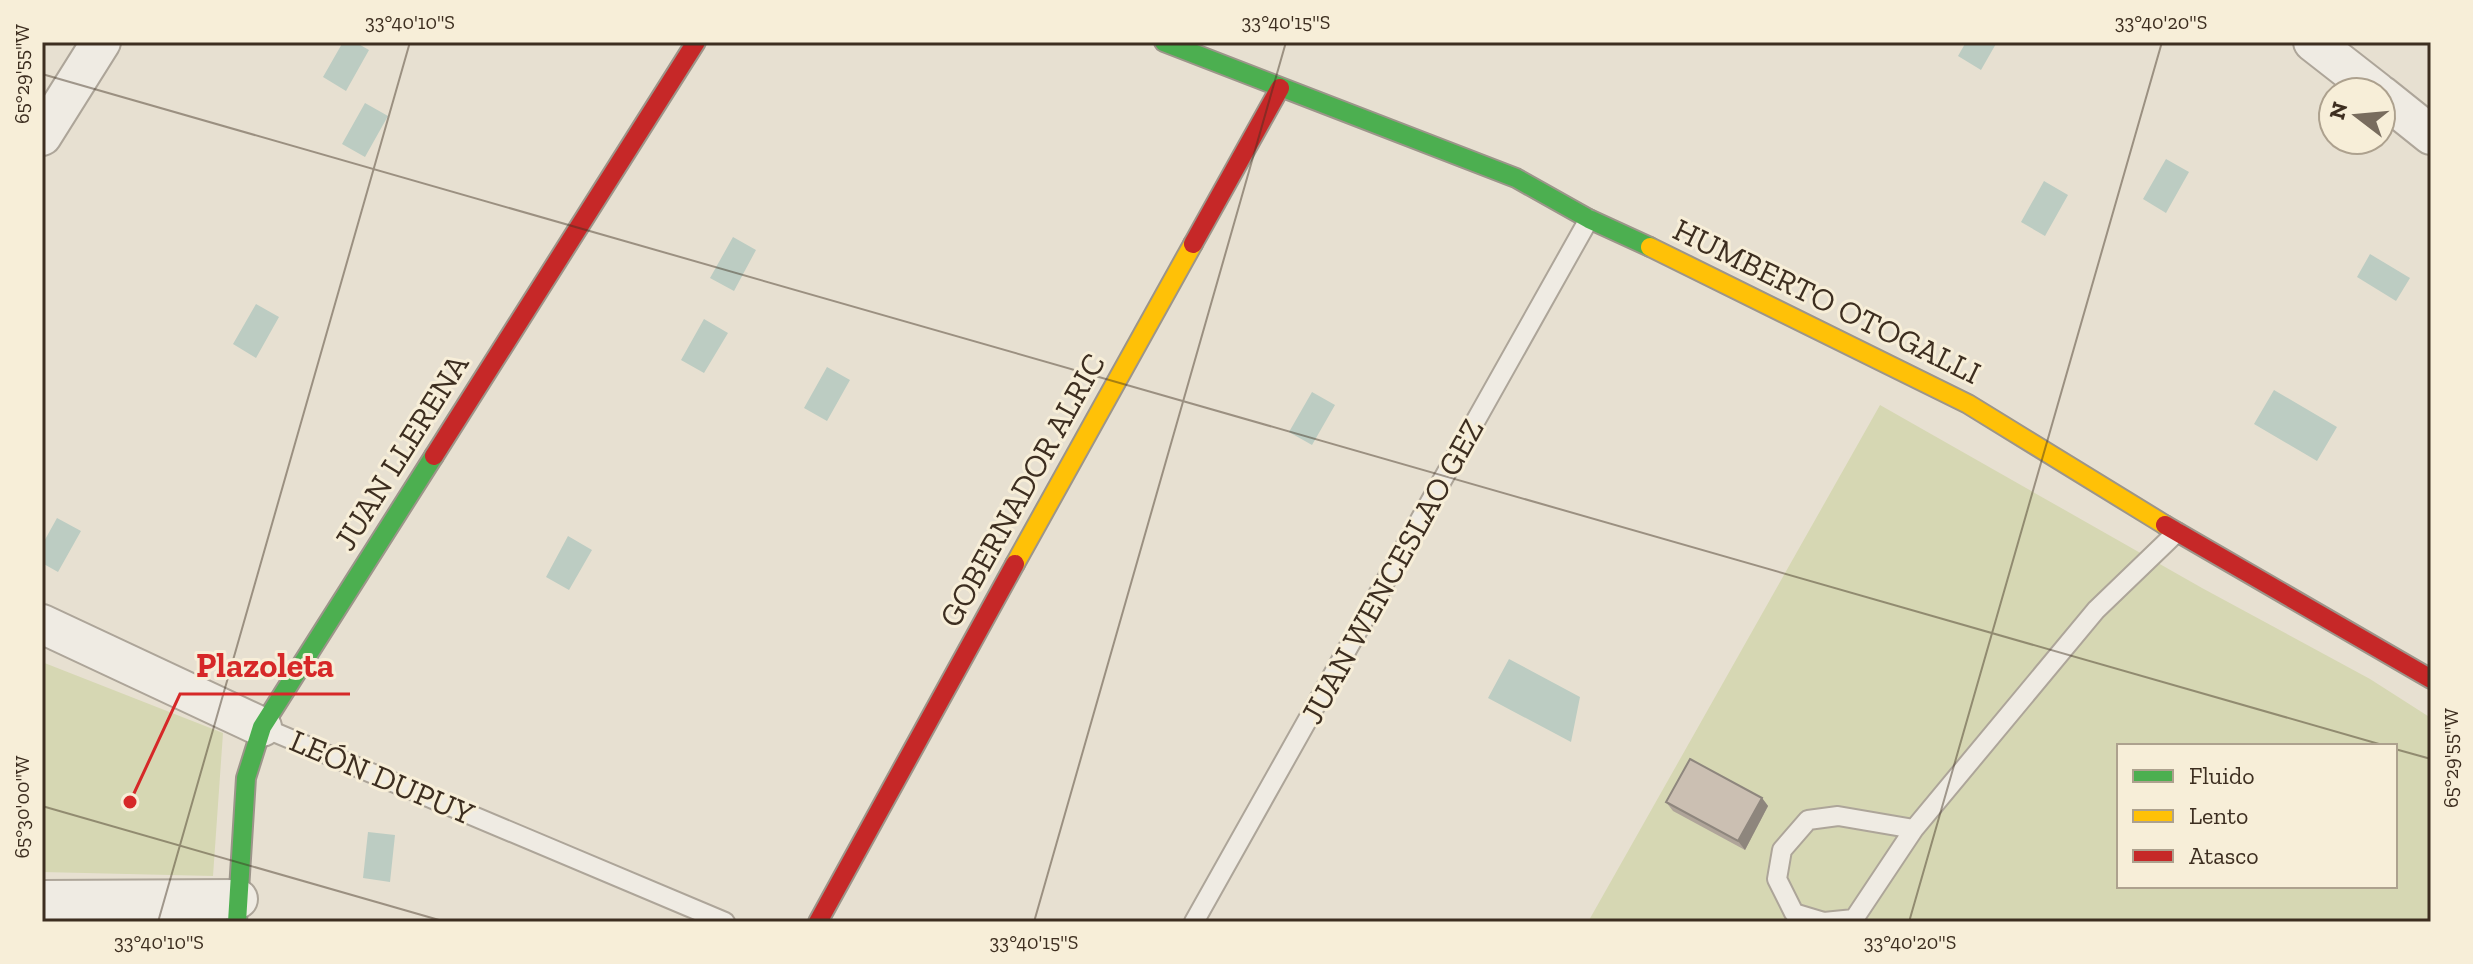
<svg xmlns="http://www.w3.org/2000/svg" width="2473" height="964" viewBox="0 0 2473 964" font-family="'Zilla Slab',serif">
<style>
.green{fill:#d6d7b3;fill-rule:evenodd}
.water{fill:#bcccc2}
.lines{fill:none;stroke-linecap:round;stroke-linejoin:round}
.lane-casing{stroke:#ada599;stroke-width:22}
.street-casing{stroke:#ada599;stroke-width:42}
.fast-casing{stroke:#9c958a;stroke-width:22}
.slow-casing{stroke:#9c958a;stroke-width:22}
.jam-casing{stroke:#9c958a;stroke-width:22}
.lane{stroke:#efebe3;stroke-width:18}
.street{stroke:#efebe3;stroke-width:38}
.fast{stroke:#4caf50;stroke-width:18}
.slow{stroke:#ffc107;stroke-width:18}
.jam{stroke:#c62828;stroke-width:18}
.wall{fill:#afa499}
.shaded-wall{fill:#8e867d}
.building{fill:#cbbfb2;stroke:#8e867d;stroke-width:2}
.ticks{fill:none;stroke:#3d2e20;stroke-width:2;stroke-opacity:0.45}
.labels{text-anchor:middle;stroke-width:6;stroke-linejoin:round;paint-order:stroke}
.street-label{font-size:32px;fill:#3d2e20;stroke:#f7eed8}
.leader{fill:none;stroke:#d62828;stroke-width:3}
.callout-dot{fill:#d62828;stroke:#f7eed8;stroke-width:3}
.callout-label{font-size:34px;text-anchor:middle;font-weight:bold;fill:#d62828;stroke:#f7eed8;stroke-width:6;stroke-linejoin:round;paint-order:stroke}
.neatline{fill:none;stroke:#3d2e20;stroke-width:3}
.ticks-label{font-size:20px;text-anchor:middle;fill:#3d2e20}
</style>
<rect width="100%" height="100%" fill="#e7e0d1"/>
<path class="green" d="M1880 405 2202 588 2370 679 2431 718V922H1588ZM2119 746H2395V886H2119Z
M42 662 223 733 213 876 42 872Z"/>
<path class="water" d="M343 42H355L369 50 346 91 323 77Z
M1966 42H1997L1981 70 1958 56Z
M365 103 388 116 365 157 342 144Z
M2166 159 2189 172 2166 213 2143 199Z
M2044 181 2068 195 2045 236 2021 222Z
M733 237 756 250 734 291 710 278Z
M2370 254 2410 278 2396 301 2357 277Z
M256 304 279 317 256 358 233 344Z
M704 319 728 333 704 373 681 360Z
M827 367 850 380 827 421 804 408Z
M2274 390 2337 427 2317 461 2254 424Z
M1312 392 1335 405 1312 445 1289 432Z
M57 518 81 531 58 572 42 563V545Z
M568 536 592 550 569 590 546 577Z
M1509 659 1580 697 1571 742 1488 698Z
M368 832 395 835 390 882 363 878Z"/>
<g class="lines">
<g class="lane-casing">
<path id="lane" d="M262 727 725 922
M1914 829 1838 816 1808 820 1782 850 1777 879 1794 913 1824 922 1854 919 1914 829 2096 610 2177 532
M1194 922 1589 219"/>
</g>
<g class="street-casing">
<path id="street" d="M2313 42 2377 92
M2381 95 2431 135
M42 136 101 42
M42 624 262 727
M42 900 238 899"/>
</g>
<g class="fast-casing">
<path id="fast" d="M1164 42 1516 178 1589 219 1650 247
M237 922 246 778 262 727 434 456"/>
</g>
<g class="slow-casing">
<path id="slow" d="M1650 247 1968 404 2165 525
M1015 564 1193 244"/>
</g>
<g class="jam-casing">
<path id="jam" d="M1193 244 1280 88
M434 456 696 42
M2165 525 2431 679
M818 922 1015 564"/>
</g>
<use href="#lane" class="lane"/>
<use href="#street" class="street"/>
<use href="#fast" class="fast"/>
<use href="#slow" class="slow"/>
<use href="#jam" class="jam"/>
</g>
<path class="wall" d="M1762 798 1768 806 1745 850 1673 811 1666 802Z"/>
<path class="shaded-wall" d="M1762 798 1768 806 1745 850 1738 841Z"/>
<path class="building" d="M1690 759 1762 798 1738 841 1666 802Z"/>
<path class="ticks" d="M42 74 2386 746M2395 749 2431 759M42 806 446 922M158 922 410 42M1034 922 1286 42M1909 922 2162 42"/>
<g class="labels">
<g class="street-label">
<text transform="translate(1827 301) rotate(26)" y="11">HUMBERTO OTOGALLI</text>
<text transform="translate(401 452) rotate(-58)" y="11">JUAN LLERENA</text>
<text transform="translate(1022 490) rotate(-61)" y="11">GOBERNADOR ALRIC</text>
<text transform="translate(1392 571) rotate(-61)" y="11">JUAN WENCESLAO GEZ</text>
<text transform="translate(382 777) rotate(23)" y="11">LEÓN DUPUY</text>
</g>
</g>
<path class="leader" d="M130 802L180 694H350"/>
<circle class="callout-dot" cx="130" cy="802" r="8"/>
<g class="callout-label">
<text x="265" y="677">Plazoleta</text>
</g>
<rect width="2473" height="964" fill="none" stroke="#f7eed8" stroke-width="88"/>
<rect x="2117" y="744" width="280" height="144" fill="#f7eed8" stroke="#ada18e" stroke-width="2"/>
<rect x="2133" y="770" width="40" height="12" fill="#4caf50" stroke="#ada18e" stroke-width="2"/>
<text x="2189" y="784" font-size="24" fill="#3d2e20">Fluido</text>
<rect x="2133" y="810" width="40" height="12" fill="#ffc107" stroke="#ada18e" stroke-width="2"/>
<text x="2189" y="824" font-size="24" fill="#3d2e20">Lento</text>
<rect x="2133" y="850" width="40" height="12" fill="#c62828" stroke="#ada18e" stroke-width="2"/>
<text x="2189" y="864" font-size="24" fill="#3d2e20">Atasco</text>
<g transform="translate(2357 116) rotate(286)"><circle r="38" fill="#f7eed8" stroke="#ada18e" stroke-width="2"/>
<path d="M0-6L14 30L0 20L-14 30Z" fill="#786c5e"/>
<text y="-12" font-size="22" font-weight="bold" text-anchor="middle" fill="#3d2e20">N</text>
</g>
<rect x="44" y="44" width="2385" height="876" class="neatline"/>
<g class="ticks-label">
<text x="410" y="29">33°40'10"S</text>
<text x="1286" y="29">33°40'15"S</text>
<text x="2161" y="29">33°40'20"S</text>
<text transform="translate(22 74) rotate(-90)" y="7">65°29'55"W</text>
<text transform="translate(2451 758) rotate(-90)" y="7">65°29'55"W</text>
<text transform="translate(22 807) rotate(-90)" y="7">65°30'00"W</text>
<text x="159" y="949">33°40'10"S</text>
<text x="1034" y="949">33°40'15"S</text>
<text x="1910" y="949">33°40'20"S</text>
</g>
</svg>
